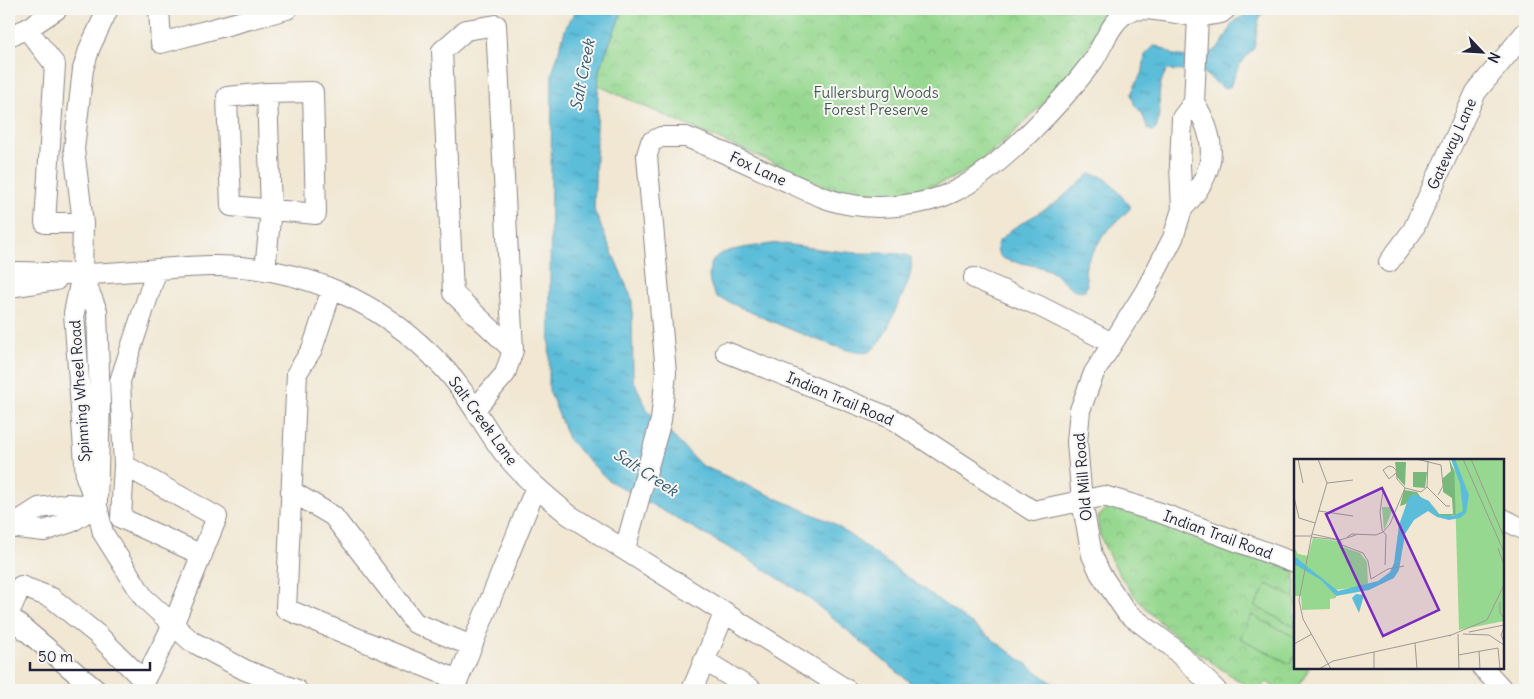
<svg xmlns="http://www.w3.org/2000/svg" width="1534" height="699" viewBox="0 0 1534 699" font-family="Delius,sans-serif">
<style>
.park{fill:url(#park-crowns);stroke:#5c7d65}
.pitch{fill:#96d88f;stroke:#5c7d65}
.water{fill:url(#water-ripples);stroke:#3e708a}
.lines{fill:none;stroke-linecap:round;stroke-linejoin:round}
.minor-casing{stroke:#8a8486;stroke-width:22}
.minor{stroke:#fff;stroke-width:20}
.labels{text-anchor:middle;stroke-width:4;stroke-linejoin:round;paint-order:stroke}
.park-label{font-size:15px;fill:#455954;stroke:#f6f6f2}
.street-label{font-size:15px;fill:#22223b;stroke:#f6f6f2}
.water-label{font-size:16px;font-style:italic;fill:#365872;stroke:#f6f6f2}
.inset-road{fill:none;stroke:#9e9896;stroke-width:1}
.view{fill:#7b2cbf;fill-opacity:0.15;stroke:#7b2cbf;stroke-width:2.5}
.inset-edge{fill:none;stroke:#22223b;stroke-width:2.5}
</style>
<defs>
<pattern id="park-crowns" width="20" height="18" patternUnits="userSpaceOnUse" patternTransform="scale(1.25)"><rect width="20" height="18" fill="#96d88f"/><path d="M2 6a3 3 0 1 1 6 0M12 15a3 3 0 1 1 6 0" fill="none" stroke="#81b97c"/></pattern>
<pattern id="water-ripples" width="26" height="14" patternUnits="userSpaceOnUse" patternTransform="scale(1.25)"><rect width="26" height="14" fill="#5bbdd9"/><path d="M2 4q2-2 4 0t4 0M15 11q2-2 4 0t4 0" fill="none" stroke="#4b99b1"/></pattern>
</defs>
<rect width="100%" height="100%" fill="#f6f6f2"/>
<filter id="ink" filterUnits="userSpaceOnUse"><feTurbulence type="fractalNoise" baseFrequency=".02" numOctaves="2"/><feDisplacementMap in="SourceGraphic" scale="10" xChannelSelector="R" yChannelSelector="G"/><feConvolveMatrix kernelMatrix="1 2 1 2 8 2 1 2 1" color-interpolation-filters="sRGB"/></filter>
<filter id="wash" filterUnits="userSpaceOnUse"><feTurbulence type="fractalNoise" baseFrequency=".0096" numOctaves="4" result="noise"/><feDisplacementMap in="SourceGraphic" scale="20" xChannelSelector="R" yChannelSelector="G"/><feGaussianBlur stdDeviation="1.12" result="paint"/><feColorMatrix in="noise" values="0 0 0 0 0 0 0 0 0 0 0 0 0 0 0 0 0 1.4 0 .05"/><feComposite in="paint" operator="in"/></filter>
<g filter="url(#wash)">
<rect width="100%" height="100%" fill="#f1e7d2"/>
<path class="park" d="M623 9H1114C1100 24 1091 45 1079 62 1055 94 1006 143 974 166 938 191 889 198 847 192 823 188 793 171 770 161 712 137 654 111 597 85L599 70Z
M1111 505 1295 570V668H1309L1297 690H1278L1267 682 1259 689 1252 690C1194 649 1136 617 1106 549 1101 538 1096 528 1099 516Z"/>
<path class="pitch" d="M1267 584 1295 598V627L1255 606Z
M1251 615 1295 637V654L1290 664 1240 638Z"/>
<path class="water" d="M577 9H623L599 70 594 210 632 299 633 379 648 411 701 465 833 523 1062 690H919L806 596 740 554 608 480 569 441 549 390 552 74 566 27Z
M1255 9H1265L1259 19 1254 48 1239 65 1230 87 1223 88 1202 72 1167 70C1154 88 1163 108 1156 129L1152 131 1148 129 1142 113 1135 106 1131 94 1143 70 1145 55 1154 46C1164 46 1169 55 1179 56 1199 58 1215 57 1225 38 1228 34 1229 28 1232 24 1238 17 1248 15 1255 9Z
M1090 174C1110 174 1116 193 1130 205V209L1104 234 1088 260 1085 270 1087 285 1085 290C1071 294 1065 280 1055 274 1040 263 1018 265 1002 258L998 253 997 244 1001 239 1012 229 1057 202Z
M778 243C804 247 831 251 857 253 872 254 899 251 911 257 914 276 902 295 895 311 890 323 881 347 868 352 850 359 740 307 717 297 707 285 704 260 723 253 739 247 761 246 778 243Z"/>
</g>
<g filter="url(#ink)">
<g class="lines">
<g class="minor-casing">
<path id="minor" d="M108 9 90 47 83 69 74 149 83 223 82 274 74 313 86 477 97 506 103 533 144 598 191 641 245 670 297 690
M159 9 161 43 287 9
M1203 9 1198 17 1221 13 1226 9
M27 29 55 65 45 223H83
M9 36 27 29 57 9
M1182 209C1216 173 1220 144 1194 102
M1389 262 1413 230 1476 92 1525 33
M265 270 271 210 267 93 313 92 316 214 231 206 227 97 267 93
M9 272C34 271 59 275 84 274 126 273 168 267 209 266 298 264 382 301 442 366 467 392 482 424 503 452 522 476 546 496 569 515L847 690
M82 274 97 311 100 403 97 502
M974 278 1037 305 1112 343
M9 287 56 280
M332 289 312 349 297 373 286 609 458 680 536 487
M726 352 891 418 1033 511 1104 496 1161 513 1295 563
M475 409 505 374 513 350 496 25 466 30 442 51 453 293 513 350
M124 465 121 518 202 555
M291 491 333 516 415 623 472 646
M68 504 97 506 71 522 44 531 9 527 39 508Z
M1503 519 1525 530
M625 549 661 420 666 373 648 168 647 155 651 142 661 137H686C720 150 753 166 786 181 808 191 829 202 853 205 883 210 926 205 953 192 999 170 1062 102 1093 61 1103 46 1112 17 1131 11 1147 5 1181 15 1198 17L1194 102 1182 118 1180 165 1182 209 1173 238 1146 290 1094 373 1080 410 1077 442 1082 502 1092 555 1100 573 1127 613 1171 646 1216 690
M9 613 21 586 52 598 98 635 144 681 140 690
M9 616 96 690
M704 660 752 690
M1483 668 1503 690
M144 681 173 625 217 517 124 465 120 381 157 269
M692 690 725 612"/>
</g>
<use href="#minor" class="minor"/>
</g>
</g>
<g class="labels">
<g class="park-label">
<text x="876" y="98">Fullersburg Woods<tspan x="876" dy="17">Forest Preserve</tspan></text>
</g>
<g class="street-label">
<text transform="translate(1452 144) rotate(-66)" y="5">Gateway Lane</text>
<text transform="translate(758 169) rotate(25)" y="5">Fox Lane</text>
<text transform="translate(80 391) rotate(-94)" y="5">Spinning Wheel Road</text>
<text transform="translate(840 399) rotate(23)" y="5">Indian Trail Road</text>
<text transform="translate(483 421) rotate(54)" y="5">Salt Creek Lane</text>
<text transform="translate(1083 477) rotate(-95)" y="5">Old Mill Road</text>
<text transform="translate(1218 535) rotate(20)" y="5">Indian Trail Road</text>
</g>
<g class="water-label">
<text transform="translate(582 75) rotate(-79)" y="6">Salt Creek</text>
<text transform="translate(646 472) rotate(33)" y="6">Salt Creek</text>
</g>
</g>
<g transform="translate(1294 459)">
<rect width="210" height="210" fill="#f1e7d2"/>
<path d="M155 0 166 24 163 56 149 58 144 56 137 44 145 55H159L158 39 149 33V19L157 12ZM101 3H112L111 27 103 18ZM119 13H133L131 29 119 28ZM110 31 123 33 128 40 120 35 112 45 106 47Z" fill="#78b87a"/>
<path d="M160 0H210V162L165 171ZM88 48H97L98 52 90 71ZM19 79 44 82 49 88 66 94 73 103 74 127 41 131 42 139 36 140V150L8 151 7 137H0V88L4 95 14 97Z" fill="#96d88f"/>
<path d="M157 0H161L175 36 172 54 166 59 155 61 143 58 134 52 120 61 111 75 105 111 100 119 75 131 42 137 27 121 0 105V97L44 132 84 122 96 113 100 104 105 66 115 38 120 35 135 42 145 56 159 57 169 52 166 25ZM62 135 70 136 65 154 58 139Z" fill="#5bbdd9"/>
<path class="inset-road" d="M4 0 9 24M24 0 33 24 18 75 5 141 9 160 37 210M122 0 147 6 149 27 144 36M169 0 210 93M177 0 210 78M102 14 95 20 89 11 95 7 99 8 102 11 103 20 111 29M33 24 59 21M133 28 152 47H156M133 28 134 2M89 32 86 53 88 71 92 76 91 106M0 38 5 59 21 64M25 52 59 57M62 76 46 81 48 86 69 94 74 102 77 120 94 110 110 107M0 77H18M17 78 46 81 18 75M53 78 58 75 82 76 89 73 96 65 111 29 127 33 133 28M204 89 210 106M206 143V154L210 159M210 169 207 176 210 183M175 173 210 166M164 175 165 210M169 175 195 176 210 186M155 177 193 161 210 126M121 184 123 210M0 185 18 175M185 192 186 210M80 193V210M164 196 204 189 206 210M25 210 39 202 157 176"/>
<path class="view" d="M88 29 145 151 89 177 32 55Z"/>
<rect width="210" height="210" class="inset-edge"/>
</g>
<rect width="1534" height="699" fill="none" stroke="#f6f6f2" stroke-width="30"/>
<g transform="translate(1482 52) rotate(115)" stroke="#f6f6f2" stroke-width="4" paint-order="stroke">
<path d="M0-4L9 19L0 12L-9 19Z" fill="#22223b"/>
<text y="-8" font-size="14" font-weight="bold" text-anchor="middle" fill="#22223b">N</text>
</g>
<path d="M30 662v8h120v-8" fill="none" stroke="#22223b" stroke-width="2.5"/>
<text x="38" y="662" font-size="15" fill="#22223b" stroke="#f6f6f2" stroke-width="4" paint-order="stroke">50 m</text>
</svg>
